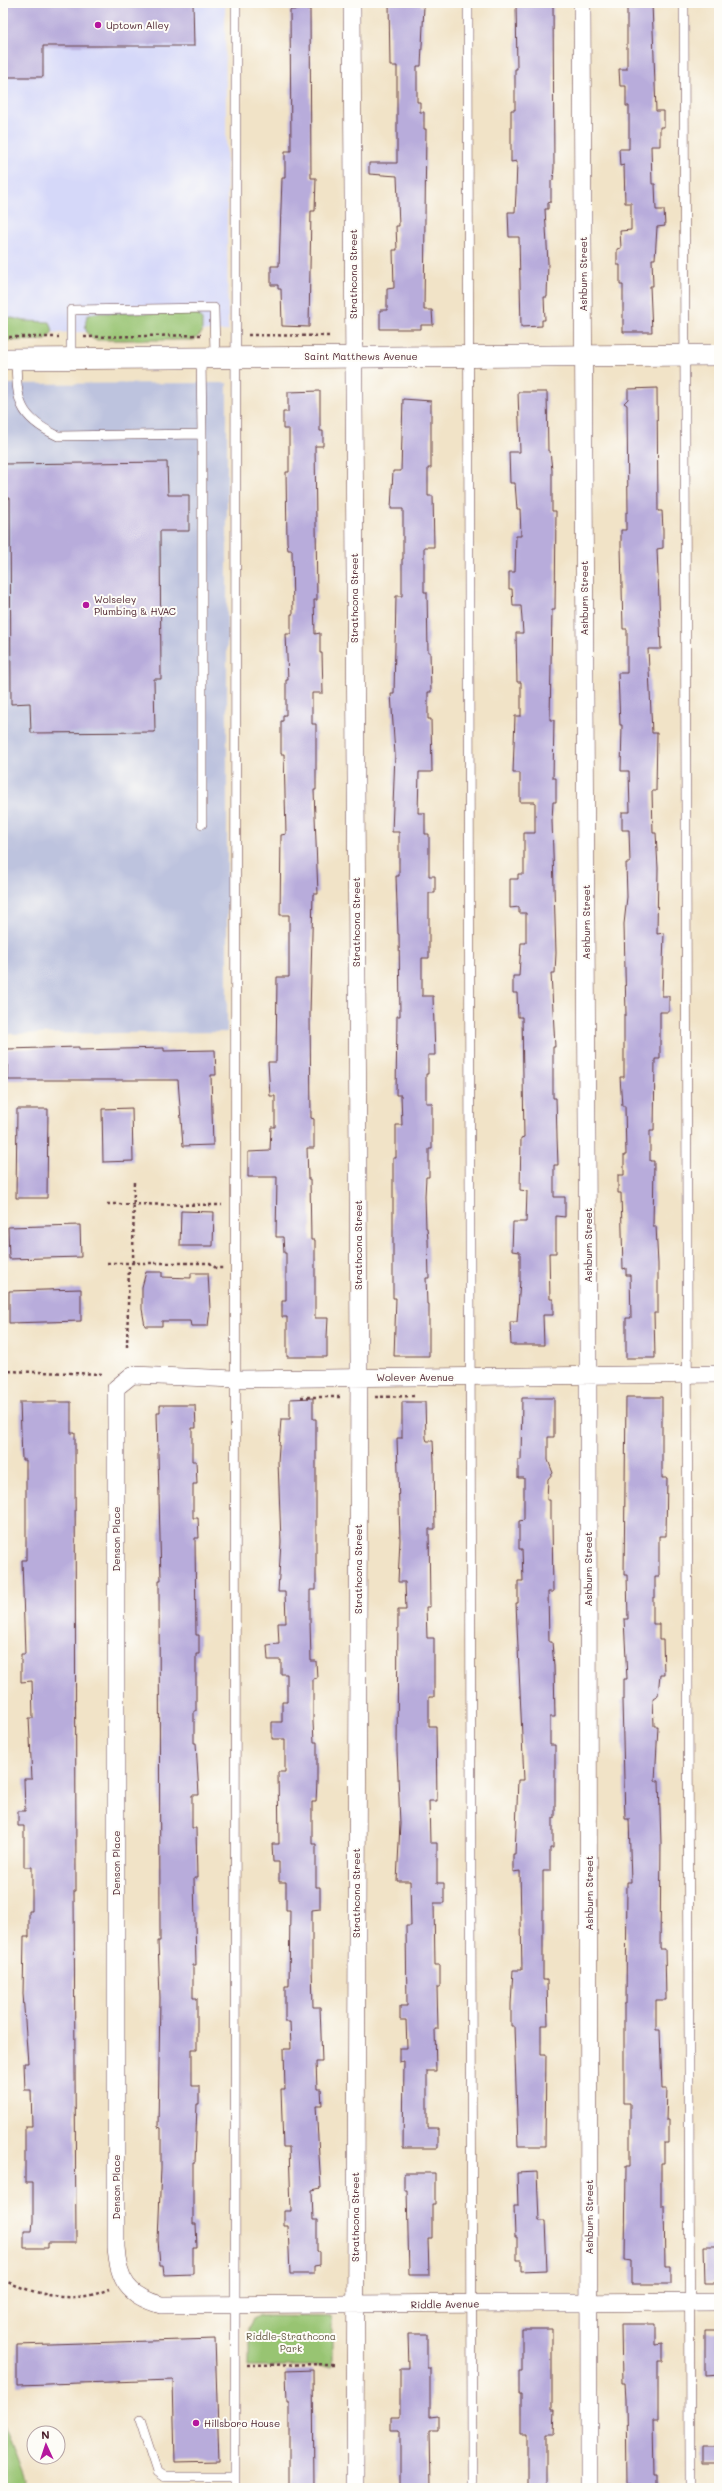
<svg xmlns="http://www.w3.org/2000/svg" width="722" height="2491" viewBox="0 0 722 2491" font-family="Mali,sans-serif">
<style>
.built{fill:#d5d8f9}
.industrial{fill:#bdc3de}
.green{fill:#98c472;stroke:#71724e}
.building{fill:#b8acdb}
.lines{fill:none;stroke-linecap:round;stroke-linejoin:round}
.service-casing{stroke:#633c42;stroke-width:10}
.minor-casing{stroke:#633c42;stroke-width:18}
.tertiary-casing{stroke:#633c42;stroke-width:22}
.path{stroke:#633c42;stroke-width:2.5;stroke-dasharray:3 3;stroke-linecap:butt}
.service{stroke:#fff;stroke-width:9}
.minor{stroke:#fff;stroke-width:17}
.tertiary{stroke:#fff;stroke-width:21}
.poi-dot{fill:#b5179e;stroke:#fdfcf7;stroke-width:1.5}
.labels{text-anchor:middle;stroke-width:4;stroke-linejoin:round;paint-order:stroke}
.poi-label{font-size:10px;fill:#4a1f2b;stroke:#fdfcf7;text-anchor:start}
.street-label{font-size:10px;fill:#4a1f2b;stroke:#fdfcf7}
.park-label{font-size:10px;fill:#655944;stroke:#fdfcf7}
</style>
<rect width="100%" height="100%" fill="#fdfcf7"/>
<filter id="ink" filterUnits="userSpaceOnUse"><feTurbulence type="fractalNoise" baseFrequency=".025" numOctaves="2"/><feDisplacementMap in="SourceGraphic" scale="8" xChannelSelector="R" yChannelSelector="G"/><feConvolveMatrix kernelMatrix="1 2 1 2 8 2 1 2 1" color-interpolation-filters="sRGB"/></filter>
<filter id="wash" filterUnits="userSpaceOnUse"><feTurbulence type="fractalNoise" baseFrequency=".012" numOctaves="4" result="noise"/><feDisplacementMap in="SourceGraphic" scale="16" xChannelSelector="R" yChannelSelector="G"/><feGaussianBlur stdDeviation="0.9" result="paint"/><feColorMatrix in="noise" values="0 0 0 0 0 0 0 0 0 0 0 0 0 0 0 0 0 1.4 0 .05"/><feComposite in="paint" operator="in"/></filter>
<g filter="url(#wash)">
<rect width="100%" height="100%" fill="#f1e3c7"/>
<path class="built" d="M3 3H225L228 331 3 333Z"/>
<path class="industrial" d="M227 383V1032L3 1034V384Z"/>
<path class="green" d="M94 313H196L202 320V333L194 340H95C85 336 84 326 87 316Z
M3 316 25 321 50 322 53 331 46 340 3 341Z
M260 2316 332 2317V2366H249V2328L253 2319Z
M3 2424 27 2488H3Z"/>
<g id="blocks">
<path class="building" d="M3 3H193L194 46H43V77H3Z
M389 3H421V6H424L421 66H417V102H420V112H424V129H426L424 310H432L433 325H421V329H380V310H387V289L394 288 393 250H397L396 226H399L397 176 369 174V163H397V66H390Z
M516 3H553L554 168 553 180 551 181V202L548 203V209H545L548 263 547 297H544L545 320H542V326L521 327 519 237H509L508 212H515L516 193 517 161 511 162V110H515V69H517Z
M627 3H652L656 111H664V127H660V146H651L652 184H655L656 210H664L665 226 657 227 655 259H652L653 286H650L652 332H623V285H620V265H617V249L621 248 620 231 631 230V203H625L624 165 620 166 619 149H629V106H626V86H620L619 69H627Z
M310 9 311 178H316L315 211H311L309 327 282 326 281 289H278V285H271V266H279L282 178H285V151H291L290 10Z
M657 388 658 511H662L663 530V548L657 549 661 649H648L652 733H657L656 791H652L653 833H656L658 868 657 934 664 933 662 996H669V1012H660V1059H655L654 1131H650V1161H654L653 1226H656L658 1264V1313H654L655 1358H626V1318H631L630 1275H626V1268L623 1269 621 1193H618V1175H624V1155H626L625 1106H622L620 1077H624V1015H626L624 924 627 897 626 863H630L629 830H622V812H630L629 771H621L622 725H620L618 673H627V629H623L621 546V530H626V512H628L627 405 624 403 628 399V389Z
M320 391V431H323V446H315L317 600H314L315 634 320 633V653H322L323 693H312V724H316V790H314L318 894H313L310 1014 311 1118 314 1119V1148H307L308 1179H310L311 1240H315V1318H328L327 1337V1357H287V1317H282V1301H286V1253H284L283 1237H276L277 1177H248V1152L270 1151 271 1127H275V1096H270L268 1062H276L277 977H289V915H280L281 835 286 834 284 754H281V721H283V715H286V680H288L286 634H291V614H293L292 550H288L287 542 286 472H289V429H283V412H288V392Z
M518 392H547L548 451H550L552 470V511H556L555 610H552L550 720H554L553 778H556V802H553L552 820 556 953 555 973H551L555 1047H553V1098H556L557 1137 558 1165H554V1197H565V1217L556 1216V1253H549L550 1299H553V1315H543L544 1345H511L510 1322H517L520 1280V1252L512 1251 513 1222H526L527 1191 520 1190 521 1138 524 1137 522 1017H518L517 993H513V976H519L521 943H526V913H519V907L510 908V879H518V874H524V833H535V802H520V773H513L515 716H521V682H517L516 633H523L521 606H513L512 589H509V572H515L516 536H521L520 509H517L515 483H510L509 452H520Z
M403 399 431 401V468H428V496H433L434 547H424V592H427L428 652H430L431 692H428V719H431L432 772H419L418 813H425V834H429V876H435V893H429V958H422V996H433L435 1055H428V1074H426V1103H432V1149H429V1177H426L425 1196 426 1228H427L428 1240 429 1278H426L427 1304H429V1356H394L396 1298H393V1158H396V1125H402L401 1095H396L397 1016H400L399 934H398L396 876H399V832H392L395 754 391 694H394L396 596H402V559H403V509H391L393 471H401Z
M167 462 168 495H189V531H160L161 679H154L155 732 31 733 30 703 11 704 10 498H5L4 464Z
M79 1047V1050L164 1048V1051L215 1050 216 1075H211L213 1145 183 1146 178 1080H8L7 1049Z
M132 1108 133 1161 103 1162 102 1109Z
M17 1109H48L47 1198H16Z
M181 1211 214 1212 213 1246H180Z
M80 1225 81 1257 9 1259 8 1227Z
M146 1272H162V1277L191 1278V1273H208L210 1309 208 1326H191L190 1321H162V1326H145L142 1309V1287Z
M81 1289V1321L9 1323V1291Z
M626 1397H662V1478H667L666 1536H659V1577H655V1597H653V1624H659V1640H663L664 1674H660L658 1695 653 1698 654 1726H658L655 1781H659L661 1843 660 1949H665L666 2000H656V2030H660L662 2089H667L666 2120H669V2143H664V2163H661V2205H664L665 2267H671V2284H631V2261L625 2260 626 2166H630V2103H624V2004H626L627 1882H631L629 1819H625L622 1700H624V1679H627L624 1619H628L627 1575H624Z
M313 1398V1419H316V1590H310V1622L311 1661H316L317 1678 313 1679V1722L314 1742H317V1781L316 1802H312V1844H316V1887H320V1909L312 1910V1966L313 2007H320L322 2062H316L317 2089H321L322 2105H316L321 2188 312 2190 313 2220H317V2252H320V2265L314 2266V2274H290L288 2226H284V2211H291L289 2147H283L281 2090H285L284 2049H291L290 2022H285V1986H289L290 1910H286V1882H279V1862H273L272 1844H279L278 1772H285V1739H272V1722H282V1702H287V1674H281V1660H268L267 1645 279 1644 278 1623H286L285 1592H278L281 1542 278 1461 281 1419H290V1399Z
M522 1398H554V1437H548V1460L553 1473 548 1479 547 1500H550V1520H552L553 1592H548L549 1642H552L554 1666 555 1717H550V1745H555V1818H553V1848H550V1871H543V1980H547L548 2025H541V2054H546L545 2146H518L514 2026H511V2004L513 1970H522L520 1871 513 1872V1854H515L518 1780H524L516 1603H518V1581H523L522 1549H519V1521L524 1520V1478H518V1460H521Z
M20 1402H71V1433H75L76 1891H74L76 2243H47V2248H24V2231H32L33 2221V2183H25V2126H32L31 2090H25L24 2063H28L23 1994 24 1937H29V1911H32V1867H24V1826H18V1811H25L24 1779H32L29 1718H33L32 1681 21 1682V1654H25L22 1560H26V1460H22Z
M402 1402H425L426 1438 427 1441H433L434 1461 435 1529H429L430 1607H426L427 1638H434V1697H429V1726H436L437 1801H429L430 1843H437V1883H444V1903H434L435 1965H440V1987H437L438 2029H435L436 2071H427V2128H438V2148H403L404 2061 399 2062V2048H407L406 2020H400V2006H407L406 1926H411L410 1881H397L400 1824 397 1751 398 1610H406L405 1582H398L400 1540 397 1438H402Z
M160 1405H195L196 1428H192V1461H196L197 1484H193V1518H198L199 1538H195L196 1635H199V1654H196V1711H194V1743H196L199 1795H192V1828H196L197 1878H194L196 1965H193V1998H197V2049H192V2086H199V2104H197L195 2162H193V2224H196L197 2248H193V2274L164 2275 163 2266H160L158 2240 161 2168V2128L158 2127 160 1998 158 1941H160L159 1580H161L157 1412H160Z
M537 2172 539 2221H545L547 2270 521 2271V2260H517V2237H515L514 2206H518L517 2173Z
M404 2173H435V2204H432V2238H428L429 2275H409L407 2190H404Z
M704 2246H719V2283H705Z
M621 2324H655V2345L663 2344V2361H658V2420H653L654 2475H657V2488H631V2484H627L626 2399 625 2383H622Z
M522 2329H552V2410H555L554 2434H546V2488H528V2434H521V2394H519V2371H522Z
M705 2331H719V2375L705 2376Z
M408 2334H427V2368H430V2417L438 2416V2430H429L430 2488H400V2430H391V2417H400V2368H409Z
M215 2339 219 2461 175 2462 173 2380 17 2385V2345Z
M313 2370 314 2488H289V2402H287L286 2371Z
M702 2446H719V2460L717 2462H702Z"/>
</g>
</g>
<g filter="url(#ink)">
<use href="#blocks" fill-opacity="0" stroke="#633c42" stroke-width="1"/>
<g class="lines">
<g class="service-casing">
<path id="service" d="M468 3 472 2488
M684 3 690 2488
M16 358C17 400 17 417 58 436L202 434 201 357
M71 358V310L214 308 215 357
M202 824V434
M140 2420 157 2472 164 2477H235
M235 2488 236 3"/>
</g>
<g class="minor-casing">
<path id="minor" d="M352 3 359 1363 355 2488
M582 3 588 1360 589 2488
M719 1374 236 1379 132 1375 116 1388V2247C118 2280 128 2296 161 2305L719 2302"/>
</g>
<g class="tertiary-casing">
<path id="tertiary" d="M3 359 719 355"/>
</g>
<path class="path" d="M248 335 332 336
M3 337H59
M84 337 201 335
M107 1204 222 1205
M107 1263H210L216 1268H223
M133 1263 134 1179
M127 1347 129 1263
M3 1371 104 1374
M301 1397H342
M375 1397 416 1396
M3 2280C37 2295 74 2305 109 2289
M247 2365 334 2364"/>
<use href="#service" class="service"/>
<use href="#minor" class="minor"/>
<use href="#tertiary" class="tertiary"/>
</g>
</g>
<g class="poi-dot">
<circle cx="98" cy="25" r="4"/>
<circle cx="86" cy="605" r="4"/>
<circle cx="196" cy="2423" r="4"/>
</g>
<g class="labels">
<g class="poi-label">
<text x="106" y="29">Uptown Alley</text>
<text x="94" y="603">Wolseley<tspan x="94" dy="12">Plumbing &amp; HVAC</tspan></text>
<text x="204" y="2427">Hillsboro House</text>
</g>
<g class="street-label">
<text transform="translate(353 274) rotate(-90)" y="4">Strathcona Street</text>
<text transform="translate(583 274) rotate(-90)" y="4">Ashburn Street</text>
<text x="361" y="360">Saint Matthews Avenue</text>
<text transform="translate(354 598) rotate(-90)" y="4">Strathcona Street</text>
<text transform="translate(584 598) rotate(-90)" y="4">Ashburn Street</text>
<text transform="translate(356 922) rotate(-90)" y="4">Strathcona Street</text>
<text transform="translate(586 922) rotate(-90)" y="4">Ashburn Street</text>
<text transform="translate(358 1245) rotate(-90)" y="4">Strathcona Street</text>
<text transform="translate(588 1245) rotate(-90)" y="4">Ashburn Street</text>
<text x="415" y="1381">Wolever Avenue</text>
<text transform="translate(116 1539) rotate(-90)" y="4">Denson Place</text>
<text transform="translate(358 1569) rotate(-90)" y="4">Strathcona Street</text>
<text transform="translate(588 1569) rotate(-90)" y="4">Ashburn Street</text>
<text transform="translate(116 1863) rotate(-90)" y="4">Denson Place</text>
<text transform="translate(356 1893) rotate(-90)" y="4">Strathcona Street</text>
<text transform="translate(589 1893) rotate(-90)" y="4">Ashburn Street</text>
<text transform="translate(116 2187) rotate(-90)" y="4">Denson Place</text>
<text transform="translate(355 2217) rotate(-90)" y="4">Strathcona Street</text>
<text transform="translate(589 2217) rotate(-90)" y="4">Ashburn Street</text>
<text transform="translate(445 2304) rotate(-1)" y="4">Riddle Avenue</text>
</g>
<g class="park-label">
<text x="291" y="2340">Riddle-Strathcona<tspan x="291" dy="12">Park</tspan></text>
</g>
</g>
<rect width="722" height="2491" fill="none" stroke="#fdfcf7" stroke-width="16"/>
<g transform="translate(46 2445) rotate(357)"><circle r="19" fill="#fdfcf7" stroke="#b5a4a5"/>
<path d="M0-3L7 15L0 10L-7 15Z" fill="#b5179e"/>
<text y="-6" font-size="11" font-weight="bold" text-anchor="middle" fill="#4a1f2b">N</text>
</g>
</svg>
